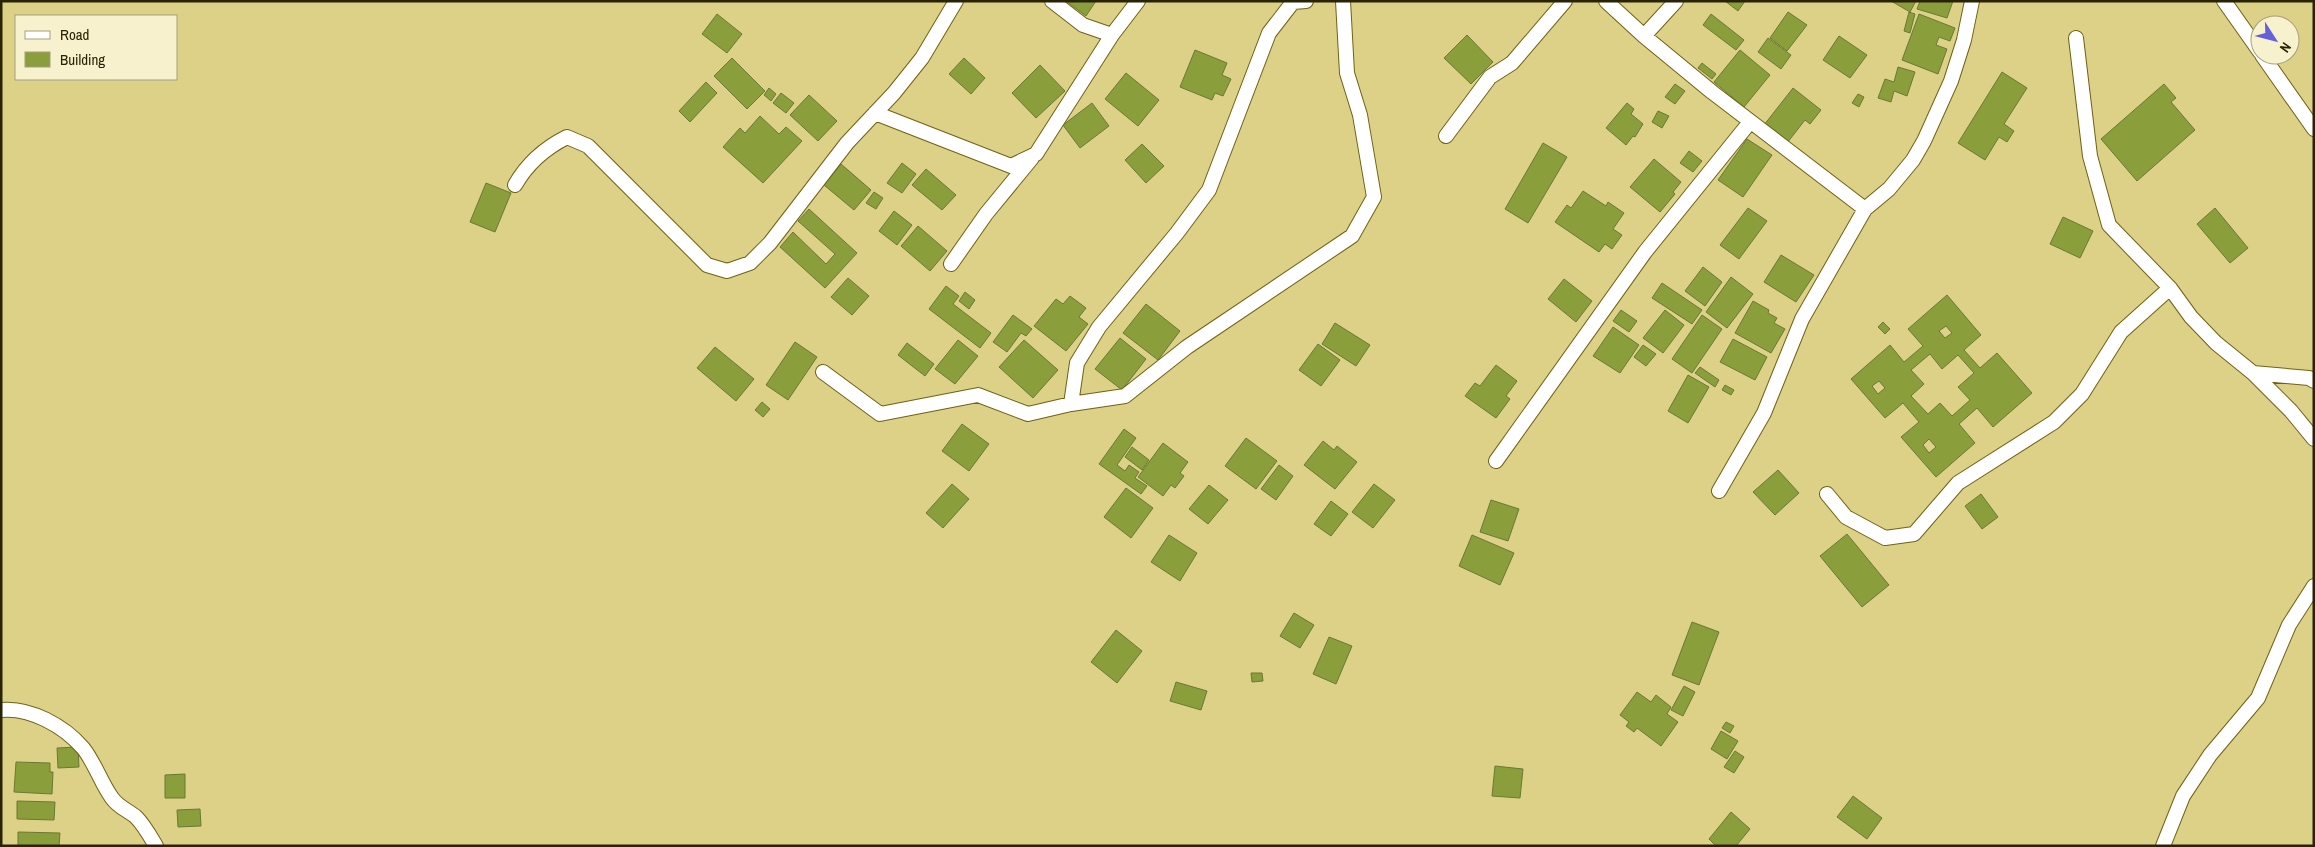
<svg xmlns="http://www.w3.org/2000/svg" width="2315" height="847" viewBox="0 0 2315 847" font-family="'Archivo Narrow',sans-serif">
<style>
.building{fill:#8a9e3b;stroke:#6b7935;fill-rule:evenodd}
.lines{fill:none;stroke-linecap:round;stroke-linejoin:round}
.minor-casing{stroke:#6f6215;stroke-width:16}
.minor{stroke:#fff;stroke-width:14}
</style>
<rect width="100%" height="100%" fill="#ddd087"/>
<path class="building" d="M1066 1H1096L1086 16Z
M1725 1H1745L1738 11Z
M1891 1H1916L1910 12Z
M1920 1H1953L1947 18 1917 9Z
M1788 12 1807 25 1787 51 1770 38Z
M1909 12 1915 14 1910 33 1904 31Z
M717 14 742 34 727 53 702 34Z
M1711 14 1744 40 1736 50 1703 25Z
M1919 14 1955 28 1950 41 1939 37 1936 45 1947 49 1938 74 1902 60Z
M1467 35 1493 62 1471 84 1444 58Z
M1839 36 1867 55 1850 78 1823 60Z
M1768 38 1791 55 1781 69 1758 52Z
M1195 50 1227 63 1222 75 1231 79 1223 96 1215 93 1212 100 1180 87Z
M1740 50 1770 75 1744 107 1714 82Z
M732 58 765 91 747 109 714 76Z
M964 58 985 78 971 94 949 74Z
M1702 63 1716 74 1712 79 1698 68Z
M1040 65 1065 91 1036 118 1012 93Z
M1898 67 1915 72 1907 96 1894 91 1891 102 1878 98 1885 79 1894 82Z
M2002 72 2027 88 2004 124 2014 131 2007 142 1999 137 1985 160 1958 143Z
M1126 73 1159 100 1138 126 1105 99Z
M706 82 717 93 690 122 679 111Z
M1675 84 1685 91 1675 104 1665 97Z
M2164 84 2176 98 2171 102 2195 130 2137 181 2101 139Z
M769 88 776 94 771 101 764 95Z
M1793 88 1821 110 1810 124 1805 120 1787 143 1764 125Z
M781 93 794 103 786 113 773 103Z
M1858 94 1864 97 1859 107 1852 103Z
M809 95 837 121 818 141 790 115Z
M1092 103 1109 126 1080 148 1063 125Z
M1627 103 1634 109 1631 114 1643 124 1635 137 1633 136 1626 145 1606 128Z
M1658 111 1669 116 1662 128 1652 122Z
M760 116 779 134 786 127 802 141 763 183 723 147 740 128 745 133Z
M1747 139 1772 155 1743 197 1718 180Z
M1543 143 1567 157 1528 223 1505 209Z
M1142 144 1164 166 1146 183 1125 160Z
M1689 151 1702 161 1693 172 1680 163Z
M1654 159 1681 182 1673 192 1675 194 1660 212 1630 187Z
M902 163 916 174 902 193 887 183Z
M841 164 871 190 854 210 824 185Z
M926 169 956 195 942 210 912 185Z
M486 183 511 193 495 232 470 222Z
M1583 191 1606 206 1608 202 1624 213 1613 229 1622 235 1612 249 1605 244 1599 252 1555 222 1567 205 1571 208Z
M874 192 883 198 876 209 866 203Z
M1748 208 1767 221 1739 259 1720 245Z
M2215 208 2248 248 2230 263 2197 224Z
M809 209 857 253 825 288 780 247 793 232 826 264 835 254 798 221Z
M894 211 912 225 897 245 879 231Z
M2063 217 2093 231 2080 258 2050 244Z
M918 226 947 251 930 271 901 246Z
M1781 255 1814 275 1796 302 1764 282Z
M1703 267 1722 282 1705 306 1685 291Z
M1731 277 1753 294 1727 328 1706 312Z
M848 278 869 296 852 315 831 297Z
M1564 279 1592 301 1576 322 1548 299Z
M1662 283 1702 310 1692 324 1652 298Z
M946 286 959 296 953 304 991 333 980 348 929 309Z
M965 292 975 300 969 309 959 301Z
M1947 295 1981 335 1964 350 1980 368 1997 353 2032 393 1993 427 1977 408 1959 424 1975 443 1936 477 1901 437 1919 422 1903 403 1885 418 1851 379 1890 345 1904 362 1923 346 1908 329ZM1946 326 1952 333 1945 338 1939 331ZM1930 354 1942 369 1958 355 1974 373 1958 387 1970 400 1952 416 1940 403 1928 414 1911 396 1924 384 1911 370ZM1879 381 1885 388 1878 394 1872 386ZM1929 439 1936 447 1929 453 1923 445Z
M1070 296 1086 308 1079 317 1088 324 1066 351 1034 326 1056 299 1063 304Z
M1753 301 1769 310 1768 313 1777 318 1774 323 1785 329 1771 353 1735 333Z
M1146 304 1180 331 1158 360 1123 333Z
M1621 310 1637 321 1629 332 1613 321Z
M1665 310 1684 325 1663 353 1643 338Z
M1013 315 1032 329 1026 336 1021 333 1007 352 993 342Z
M1702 315 1722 329 1692 373 1672 359Z
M1883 322 1890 329 1885 334 1878 327Z
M1335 323 1370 345 1356 366 1322 344Z
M1613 327 1639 345 1620 373 1593 356Z
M1120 338 1146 359 1122 390 1095 369Z
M1733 339 1767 357 1755 380 1720 362Z
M958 340 978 356 955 384 935 369Z
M1024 340 1058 370 1033 398 999 367Z
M795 342 817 357 788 400 766 385Z
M907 343 934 364 925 376 898 355Z
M1318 344 1340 360 1321 386 1299 370Z
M1643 345 1656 354 1646 366 1634 357Z
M715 347 754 379 736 401 697 368Z
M1496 365 1517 381 1506 396 1510 399 1496 418 1465 396 1475 383 1480 386Z
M1700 367 1719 380 1715 387 1695 373Z
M1688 375 1709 387 1688 423 1668 411Z
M1725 385 1734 390 1731 395 1722 390Z
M762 402 770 409 763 417 755 410Z
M962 424 989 444 969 471 942 451Z
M1124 429 1136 438 1117 465 1125 471 1129 465 1139 472 1135 478 1147 486 1141 494 1099 464Z
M1246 438 1277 461 1256 489 1225 466Z
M1323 441 1334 450 1337 446 1357 462 1335 489 1304 465Z
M1163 443 1188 462 1180 473 1184 476 1175 488 1171 485 1163 496 1138 477Z
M1132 447 1149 460 1142 470 1125 457Z
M1279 465 1293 476 1276 500 1261 489Z
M1778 470 1799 493 1775 515 1753 492Z
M952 484 969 499 943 528 926 513Z
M1374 484 1395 500 1373 528 1352 512Z
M1209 485 1228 500 1208 524 1189 509Z
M1126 488 1153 508 1131 538 1104 517Z
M1981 494 1998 517 1982 529 1965 506Z
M1491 500 1519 509 1508 541 1480 532Z
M1331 501 1348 514 1331 536 1314 524Z
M1847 534 1889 585 1862 607 1820 556Z
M1169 535 1197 553 1180 581 1151 562Z
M1472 535 1514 553 1500 585 1459 566Z
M1294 613 1314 625 1300 648 1280 636Z
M1692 622 1719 632 1699 685 1672 675Z
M1116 630 1142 651 1117 683 1091 662Z
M1329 637 1352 646 1336 684 1313 674Z
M1251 673H1262L1263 681 1252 682Z
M1176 682 1207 691 1201 710 1170 701Z
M1684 686 1695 692 1683 716 1671 710Z
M1637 692 1651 702 1656 695 1671 707 1667 714 1678 722 1661 746 1637 728 1634 732 1626 726 1629 722 1620 715Z
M1726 722 1734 726 1730 733 1722 728Z
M1721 731 1738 741 1727 759 1711 749Z
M78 747 79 767 58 768 57 748Z
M1735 751 1744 757 1734 773 1724 767Z
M16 762 50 763V772H53L52 794 14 792Z
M1495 766 1523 769 1520 798 1492 796Z
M185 774V798H165V775Z
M1853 796 1882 818 1867 839 1837 817Z
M17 801 55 802 54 820 17 819Z
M200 809 201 826 178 827 177 810Z
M1731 812 1750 829 1736 846H1716L1709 839Z
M18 832 60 833 59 846H18Z"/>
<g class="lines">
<g class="minor-casing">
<path id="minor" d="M1052 1 1083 25 1112 35 1138 1
M1606 1 1644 36 1712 92 1865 209
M2224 1 2260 52
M1644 36 1676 1
M2076 38 2090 156 2109 225 2170 288 2191 317 2216 343 2253 373 2291 411 2314 439
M2262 55 2314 129
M875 113 1011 166 1036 154 1112 35
M1446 136 1490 77 1512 63 1565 1
M515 185C527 164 545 148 567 137L588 146 707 265 727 271 750 263 770 243 847 143 894 93 922 58 956 1
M951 264 986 214 1032 158
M823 372 880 414 978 395 1028 414 1071 404 1077 363 1099 327 1177 233 1209 190 1269 33 1293 2 1306 1
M2253 373 2309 378 2314 381
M1071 404 1125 396 1187 347 1352 236 1374 197 1360 115 1347 73 1343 1
M1496 461 1645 252 1750 122
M1719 491 1764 413 1802 319 1865 209 1889 189 1913 160 1924 141 1951 81 1964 40 1972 1
M1827 494 1846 517 1885 538 1914 534 1958 483 2054 422 2082 394 2121 332 2170 288
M1 710C30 707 64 726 83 748 95 763 101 783 112 798 119 808 128 810 136 817 144 825 150 836 156 846
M2163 846 2183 796 2210 755 2258 698 2289 625 2314 586"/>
</g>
<use href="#minor" class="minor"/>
</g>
<rect width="2315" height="847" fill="none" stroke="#292305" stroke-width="5"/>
<rect x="15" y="15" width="162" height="65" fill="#f7f1cd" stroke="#a59f7d"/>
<rect x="25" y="31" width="25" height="8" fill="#ffffff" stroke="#a59f7d"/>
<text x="60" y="40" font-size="15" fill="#292305">Road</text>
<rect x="25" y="52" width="25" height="15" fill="#8a9e3b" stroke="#a59f7d"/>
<text x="60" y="65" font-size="15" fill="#292305">Building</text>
<g transform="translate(2275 40) rotate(126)"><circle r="24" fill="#f7f1cd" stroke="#a59f7d"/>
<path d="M0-4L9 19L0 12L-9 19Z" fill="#6462db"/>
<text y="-8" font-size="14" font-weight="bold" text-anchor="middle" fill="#292305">N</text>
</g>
</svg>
